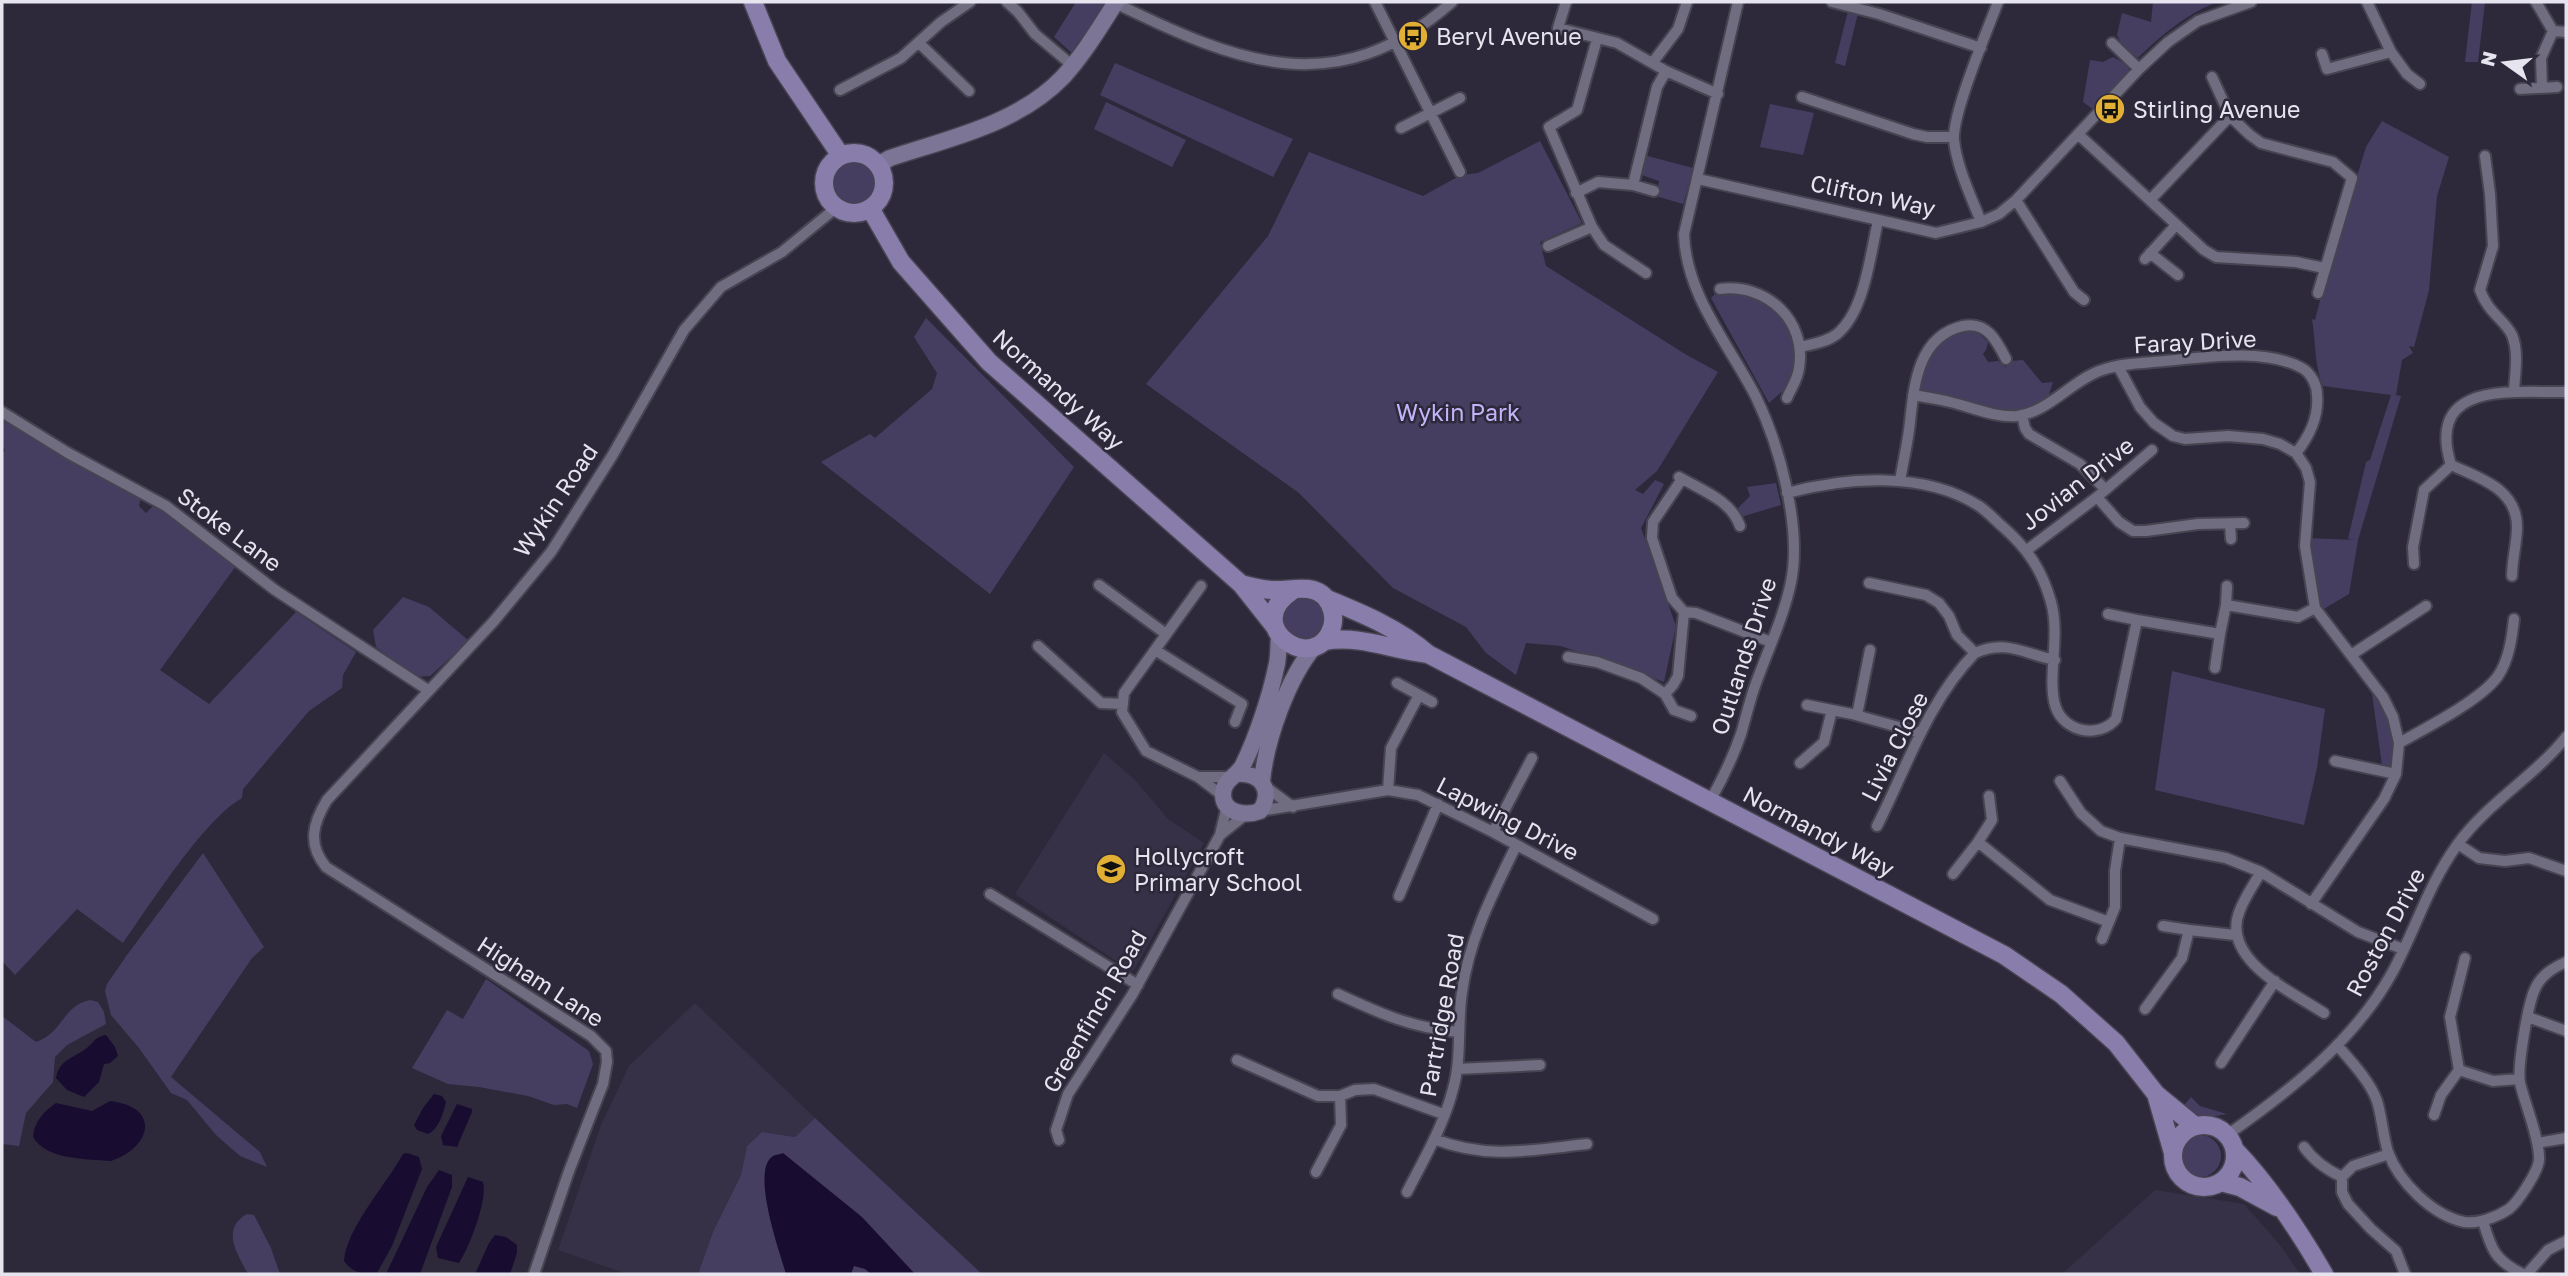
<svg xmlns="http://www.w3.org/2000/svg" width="2568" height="1276" viewBox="0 0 2568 1276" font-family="'Golos Text',sans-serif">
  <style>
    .built { fill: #363147 }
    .green { fill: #463e61 }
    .water { fill: #180c30 }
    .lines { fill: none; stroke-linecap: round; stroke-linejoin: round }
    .street-casing { stroke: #474452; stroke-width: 14 }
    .secondary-casing { stroke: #474452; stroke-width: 19 }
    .primary-casing { stroke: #474452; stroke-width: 21 }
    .street { stroke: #716d80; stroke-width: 10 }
    .secondary { stroke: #7c7596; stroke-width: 16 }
    .primary { stroke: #887dab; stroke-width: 18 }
    .labels { text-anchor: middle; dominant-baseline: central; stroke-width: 5; stroke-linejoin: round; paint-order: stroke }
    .poi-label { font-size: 23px; fill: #e6e4ef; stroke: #2d293a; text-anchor: start }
    .street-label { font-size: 23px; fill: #e6e4ef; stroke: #2d293a }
    .park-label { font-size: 23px; fill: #c3b3f9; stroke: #2d293a }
  </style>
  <rect width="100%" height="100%" fill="#2d293a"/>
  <path class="built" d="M 1104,753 L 1136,781 L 1168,819 L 1204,843 L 1134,970 L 1131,971 L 1015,894 Z
    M 695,1003 L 815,1118 L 795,1137 L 762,1132 L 747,1146 L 741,1175 L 713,1232 L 698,1274 L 627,1274 L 558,1250 L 601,1125 L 629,1066 Z
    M 2155,1190 L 2244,1204 L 2280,1245 L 2300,1274 L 2062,1274 Z"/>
  <path class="green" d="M 1076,2 L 1109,2 L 1073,54 L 1054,37 Z
    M 2153,2 L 2217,2 C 2188,13 2160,36 2138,58 L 2122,45 L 2117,35 L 2122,13 L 2151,22 Z
    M 2472,2 L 2485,2 L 2478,62 L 2465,62 Z
    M 1849,7 L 1859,9 L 1845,66 L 1835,63 Z
    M 2113,57 L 2126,64 L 2132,76 L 2098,113 L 2083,102 L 2090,60 L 2103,62 Z
    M 1115,63 L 1293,139 L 1273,177 L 1100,95 Z
    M 1106,102 L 1186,140 L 1172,167 L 1094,129 Z
    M 1770,104 L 1814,113 L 1803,155 L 1760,147 Z
    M 2382,121 L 2449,157 L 2437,196 L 2429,290 L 2414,347 L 2409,346 L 2413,353 L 2402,360 L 2396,395 L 2401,396 L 2358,540 L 2349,594 L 2317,613 L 2306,538 L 2356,540 L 2348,539 L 2366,462 L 2370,460 L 2391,395 L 2323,386 C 2314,365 2316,342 2312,319 L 2315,320 L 2329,266 L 2366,147 Z
    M 1540,141 L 1582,223 L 1540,242 L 1546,266 L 1685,354 L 1718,372 L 1657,471 L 1635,490 L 1643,494 L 1655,480 L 1664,484 L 1641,528 L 1676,626 L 1664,682 L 1561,646 L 1526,643 L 1516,675 L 1486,653 L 1466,627 L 1393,588 L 1299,493 L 1146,384 L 1268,236 L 1309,152 L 1423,196 L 1461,175 L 1478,173 Z
    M 1640,154 L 1693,168 L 1683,204 L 1656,196 L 1659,181 L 1636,173 Z
    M834 183a21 21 0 1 1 42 0a21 21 0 1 1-42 0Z
    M 1720,289 L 1756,293 L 1793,326 L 1798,377 L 1769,403 L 1711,298 Z
    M 926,318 L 1074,467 L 990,594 L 821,462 L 870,434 L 875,438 L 932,389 L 937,373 L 914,337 Z
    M 1969,325 L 1988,342 L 1986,350 L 1983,354 L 1988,362 L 1998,361 L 2006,367 L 2011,361 L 2023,360 L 2042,383 L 2053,382 L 2046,404 L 2022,415 L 1913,395 L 1926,350 Z
    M 2,420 L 141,496 L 139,506 L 146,513 L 154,505 L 236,566 L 160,670 L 209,704 L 296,612 L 356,652 L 343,675 L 342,688 L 309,711 L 243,789 L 242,798 C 204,819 150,905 123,943 L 77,909 L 15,975 L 2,961 L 2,454 L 5,450 L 2,446 Z
    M 1776,483 L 1781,505 L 1741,517 L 1735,511 L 1750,496 L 1747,487 Z
    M1281 618a22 22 0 1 1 44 0a22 22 0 1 1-44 0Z
    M 403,597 L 429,607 L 469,641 L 430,676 L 415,677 L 376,647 L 373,630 Z
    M 2172,671 L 2325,709 L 2317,768 L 2304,825 L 2155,790 Z
    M 2370,680 C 2393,709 2397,738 2393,774 L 2383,772 Z
    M 203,853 L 264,947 L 252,958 L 171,1077 L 260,1152 L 267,1167 L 240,1156 L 216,1135 L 187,1100 L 171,1093 L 139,1048 L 111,1015 L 105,991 L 107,984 L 127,955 Z
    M 486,979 L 589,1051 L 593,1064 L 577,1108 L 567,1104 L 554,1105 L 528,1096 L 479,1087 L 448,1084 L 412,1068 L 447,1010 L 463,1019 Z
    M 90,1000 L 98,1002 L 104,1012 L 106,1024 L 67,1045 L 55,1057 L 53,1082 L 26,1113 L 19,1146 L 2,1144 L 2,1016 L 36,1042 C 63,1033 62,1006 90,1000 Z
    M 2191,1097 L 2200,1106 L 2227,1114 L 2199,1119 L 2180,1110 Z
    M 815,1118 L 982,1274 L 698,1274 L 713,1232 L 741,1175 L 747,1146 L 762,1132 L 795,1137 Z
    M2179 1156a21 21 0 1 1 42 0a21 21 0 1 1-42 0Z
    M 247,1214 L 254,1215 L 271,1248 L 280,1274 L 248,1274 C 238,1255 220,1229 247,1214 Z"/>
  <path class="water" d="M 106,1035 L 115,1047 L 118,1056 L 110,1063 L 104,1064 L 99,1082 L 84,1097 L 67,1090 L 56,1078 C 59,1059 75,1058 88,1047 C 95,1041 95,1037 106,1035 Z
    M 434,1094 L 442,1096 L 446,1102 C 443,1114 439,1129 428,1134 L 417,1130 L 414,1125 L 423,1108 Z
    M 110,1101 C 162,1107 151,1148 111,1161 C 87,1159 46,1160 33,1137 C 34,1122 44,1111 56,1103 L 92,1111 Z
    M 457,1104 L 472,1109 L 472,1112 L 457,1147 L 443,1145 L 441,1136 Z
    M 407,1153 L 419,1157 L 422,1169 L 392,1246 L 377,1273 C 364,1276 352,1272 344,1261 C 346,1229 387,1183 403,1154 Z
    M 783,1153 L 862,1217 L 915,1274 L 871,1274 L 865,1269 L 854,1266 L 851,1274 L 786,1274 C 780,1253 750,1170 773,1156 C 774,1155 781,1154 783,1153 Z
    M 439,1170 L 452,1175 L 452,1187 L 420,1274 L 386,1274 L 427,1187 Z
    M 468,1177 L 483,1182 C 488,1199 469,1248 459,1263 L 438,1258 L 436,1247 Z
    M 495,1235 L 506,1237 L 517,1245 L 517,1253 L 510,1274 L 475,1274 L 489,1243 Z"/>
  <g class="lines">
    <g class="street-casing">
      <path id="street" d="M 1007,2 L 1018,12 L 1035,34 L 1073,66
        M 1375,2 L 1460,172
        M 1566,2 L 1558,28 L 1617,43 L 1666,71 L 1718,94
        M 1832,2 L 1879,14 L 1981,48
        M 2536,2 L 2553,31 L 2566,32
        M 1115,3 C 1238,63 1336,104 1452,2
        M 1597,39 L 1577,110 L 1549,127 L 1592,227 L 1604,245 L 1646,273
        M 919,43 L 969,91
        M 2112,43 L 2139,69
        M 2391,52 L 2407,74 L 2420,84
        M 2322,54 L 2327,69 L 2391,52 L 2367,2
        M 1653,62 L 1678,29 L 1687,2
        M 2212,77 L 2230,116 L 2250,135 L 2261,143 L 2333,162 L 2352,178 L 2318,293
        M 2542,88 L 2541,58 L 2553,31
        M 2520,89 L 2557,87
        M 840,90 L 901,58 L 941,22 L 970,2
        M 1802,97 L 1913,134 L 1927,137 L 1954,137
        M 1401,128 L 1460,98
        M 2079,135 L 2204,250 L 2216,257 L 2296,262 L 2324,268
        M 2485,156 L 2490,194 L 2493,246 L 2480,290 C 2488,313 2504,319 2512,335 C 2519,352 2515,373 2514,391
        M 1698,179 L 1936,233 L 1981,222 L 1999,214 L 2016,200 L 2139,69 L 2168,42 L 2198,21 L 2251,2
        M 1633,185 L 1657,87 L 1666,71
        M 1576,193 L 1598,182 L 1633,185 L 1654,191
        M 2151,199 L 2230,116
        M 2016,200 L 2074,292 L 2084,300
        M 1981,222 C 1971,196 1957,168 1954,140 C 1952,114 1987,31 1998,2
        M 1548,246 L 1592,227
        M 2150,253 L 2178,275
        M 2145,259 L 2176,225
        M 1720,289 C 1767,283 1807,321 1799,368 C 1798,379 1791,388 1787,398
        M 1801,347 C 1813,344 1827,342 1837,334 C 1865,311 1870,255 1878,221
        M 2118,366 L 2140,407 L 2154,423 L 2173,436 L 2185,439 L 2228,436 L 2263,439 L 2280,444 L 2296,453 L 2306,468 L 2310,482 L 2305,546 L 2315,608 L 2383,697 L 2393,717 L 2399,743 L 2396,774 L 2384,799 L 2311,904
        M 1913,395 C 1925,397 1938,399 1950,402 C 1971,407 1996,418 2017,416 C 2049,412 2072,380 2102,370 C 2122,363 2144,363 2165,361 C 2205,357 2266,348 2302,368 C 2311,373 2317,385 2317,395 C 2319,416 2309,437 2296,453
        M 2,412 L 68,453 L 166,506 L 275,590 L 428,690
        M 2022,415 L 2025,428 L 2029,434 L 2080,464 L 2105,489
        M 2451,465 C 2480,478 2517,489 2517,527 C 2517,543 2512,560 2512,576
        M 1679,477 C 1701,490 1731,500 1740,526
        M 1900,481 C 1903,462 1908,442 1910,422 C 1914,385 1918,336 1963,326 C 1987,321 1997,341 2006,359
        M 1787,493 C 1847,477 1924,471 1979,506 C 1988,512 1995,520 2003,527 C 2028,549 2042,570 2051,602 C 2061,637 2046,680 2056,708 C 2065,732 2099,739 2116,719 L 2137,620 L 2220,634 L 2226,605 L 2298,617 L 2315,608
        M 2097,497 L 2119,522 L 2133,531 L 2146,531 L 2198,524 L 2244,523
        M 2230,524 L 2231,539
        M 2027,550 L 2097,497 L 2152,450
        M 2414,564 L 2413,547 L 2424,490 L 2451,465 C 2425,380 2513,393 2566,392
        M 1869,583 L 1926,595 L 1939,603 L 1949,616 L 1957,635 L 1975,653 C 2007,639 2024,654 2055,660
        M 1099,585 L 1166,634
        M 1201,586 L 1124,693 L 1122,712 L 1146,751 L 1198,777 L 1223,796
        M 2226,605 L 2227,586
        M 1684,612 L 1696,613 L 1771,642
        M 2108,614 L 2137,620
        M 1038,646 L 1101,703 L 1123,704
        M 1155,650 L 1242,704 L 1235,722
        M 2351,655 L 2426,606
        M 1568,657 L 1597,662 L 1641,678 L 1665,694 L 1674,710 L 1691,716
        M 2215,668 L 2220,634
        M 1397,683 L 1432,702
        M 1665,694 L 1673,685 L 1678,676 L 1684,612 L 1672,598 L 1652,538 L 1653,522 L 1682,479
        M 1807,705 L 1852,714 L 1920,733
        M 1857,715 L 1870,650
        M 2399,743 C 2426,728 2481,700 2498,676 C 2509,660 2512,637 2514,619
        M 2335,761 L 2396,774
        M 1800,763 L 1824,742 L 1832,710
        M 1198,777 L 1231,777
        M 2060,781 L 2081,813 L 2101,831 L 2120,838 L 2226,858 L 2261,872 L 2358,932 L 2403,949
        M 1266,787 L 1293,807
        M 1388,790 L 1391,748 L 1419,695
        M 1989,796 L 1992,820 L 1978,842 L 2050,900 L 2109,922
        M 1710,801 C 1722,780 1733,757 1741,734 C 1746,717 1750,699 1756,683 C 1768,650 1784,616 1791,582 C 1802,528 1780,447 1756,397 C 1729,344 1686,296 1684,234 L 1738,2
        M 1260,811 L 1388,790 L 1418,795 L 1493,832 L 1653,919
        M 1877,826 C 1907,767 1928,701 1975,653
        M 1493,832 L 1532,758
        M 1220,835 L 1245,815
        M 2458,844 L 2479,858 L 2505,861 L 2529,858 L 2566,871
        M 2261,872 C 2254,884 2245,897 2240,910 C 2219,959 2292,992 2324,1013
        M 1953,874 L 1978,842
        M 990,894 L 1138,985
        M 1399,896 L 1438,804
        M 2163,926 L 2189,930
        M 2102,939 L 2115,907 L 2115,871 L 2120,838
        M 2465,958 L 2450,1017 L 2459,1070 L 2493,1081 L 2519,1079
        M 1338,994 C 1379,1013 1412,1028 1458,1032
        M 2145,1009 L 2182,958 L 2189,930 L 2235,935
        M 2528,1017 L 2566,1031
        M 2337,1045 C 2350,1060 2370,1081 2377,1101 C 2382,1117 2383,1136 2388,1152 C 2399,1182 2432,1215 2464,1222 C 2478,1224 2497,1217 2509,1209 C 2518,1202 2538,1172 2539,1160 C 2540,1140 2525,1104 2520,1083 C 2517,1068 2528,1003 2535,989 C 2541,975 2553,968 2566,962
        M 1237,1060 L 1318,1096 L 1340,1096 L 1355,1090 L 1374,1089 L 1443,1114
        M 2221,1063 L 2275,981
        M 1457,1069 L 1540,1065
        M 2434,1115 L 2441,1095 L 2459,1070
        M 2227,1135 C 2290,1091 2355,1040 2392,973 C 2416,929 2427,887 2457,845 C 2487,803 2534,777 2566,737
        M 1434,1139 C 1488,1160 1532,1150 1587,1144
        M 1059,1140 L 1056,1130 L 1068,1094 L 1132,995 L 1220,835 L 1227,806
        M 2537,1143 L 2566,1138
        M 2304,1147 C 2314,1161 2327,1170 2342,1177
        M 2389,1154 L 2353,1166 L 2342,1177 L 2342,1192 L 2348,1204 L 2371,1229 L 2396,1251 L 2405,1274
        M 1316,1172 L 1341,1125 L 1340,1096
        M 1407,1192 C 1424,1159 1444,1125 1453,1089 C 1462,1058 1457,1024 1462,992 C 1469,939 1493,893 1516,846
        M 2483,1221 C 2491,1249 2495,1261 2523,1274
        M 534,1274 L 569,1171 L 603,1084 L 607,1062 L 606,1051 L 591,1036 L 326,867 C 307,844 313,823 327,800 L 494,621 L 551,552 L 612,456 L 684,330 L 721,287 L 782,252 L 837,207
        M 2527,1274 L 2548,1250 L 2566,1241"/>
    </g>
    <g class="secondary-casing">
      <path id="secondary" d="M 878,165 L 890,158 C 950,138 1018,124 1063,77 C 1084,54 1100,27 1116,2
        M 1237,774 C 1261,772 1274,791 1260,811 C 1247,816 1223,814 1223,795 C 1223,779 1237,777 1243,765 C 1256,739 1270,697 1276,668 C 1279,658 1278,647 1279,636
        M 1262,781 C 1266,740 1288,677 1315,646"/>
    </g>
    <g class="primary-casing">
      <path id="primary" d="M 753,2 L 777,61 L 841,156
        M824 183a30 30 0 1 1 60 0a30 30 0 1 1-60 0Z
        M 870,208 L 901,262 L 989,362 L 1241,584 L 1275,627
        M 1241,584 C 1252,587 1262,590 1273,590 C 1291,591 1311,583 1325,597 C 1332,605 1335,617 1332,627 C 1316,678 1239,626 1292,591
        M 1327,599 C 1361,613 1400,629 1428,654 L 2004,955 L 2061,994 L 2116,1043 L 2156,1094 L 2195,1126
        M 1324,641 C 1363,635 1390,650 1428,654
        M 2156,1094 L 2173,1153
        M2173 1156a31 31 0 1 1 62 0a31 31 0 1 1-62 0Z
        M 2235,1150 C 2268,1184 2300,1233 2324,1274
        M 2221,1182 L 2240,1187 L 2277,1207"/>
    </g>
    <use href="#street" class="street"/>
    <use href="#secondary" class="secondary"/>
    <use href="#primary" class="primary"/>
  </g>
  <defs>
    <g id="bus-disc" transform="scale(1.575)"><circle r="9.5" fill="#e1af34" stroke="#2d293a"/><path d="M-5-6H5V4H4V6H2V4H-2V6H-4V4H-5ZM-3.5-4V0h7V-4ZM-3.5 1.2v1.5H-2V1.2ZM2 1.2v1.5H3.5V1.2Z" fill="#111"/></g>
    <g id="school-disc" transform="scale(1.575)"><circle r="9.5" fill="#e1af34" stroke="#2d293a"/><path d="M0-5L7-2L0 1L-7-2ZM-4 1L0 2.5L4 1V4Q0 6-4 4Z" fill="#111"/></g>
  </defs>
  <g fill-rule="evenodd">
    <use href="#bus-disc" x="1413" y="36"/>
    <use href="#bus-disc" x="2110" y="109"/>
    <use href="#school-disc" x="1111" y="869"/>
  </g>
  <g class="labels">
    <g class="poi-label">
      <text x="1436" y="36">Beryl Avenue</text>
      <text x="2133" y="109">Stirling Avenue</text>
      <text x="1134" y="856">Hollycroft<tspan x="1134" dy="26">Primary School</tspan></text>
    </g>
    <g class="street-label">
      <text transform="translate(1873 195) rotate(12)">Clifton Way</text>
      <text transform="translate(2195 341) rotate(-3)">Faray Drive</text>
      <text transform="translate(1059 389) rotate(42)">Normandy Way</text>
      <text transform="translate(2077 483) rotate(-38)">Jovian Drive</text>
      <text transform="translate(555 500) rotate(-56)">Wykin Road</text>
      <text transform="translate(230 529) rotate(37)">Stoke Lane</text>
      <text transform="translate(1743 656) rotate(-72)">Outlands Drive</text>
      <text transform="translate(1894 746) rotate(-63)">Livia Close</text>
      <text transform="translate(1508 818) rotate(27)">Lapwing Drive</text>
      <text transform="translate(1819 831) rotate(28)">Normandy Way</text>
      <text transform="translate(2385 932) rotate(-62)">Roston Drive</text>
      <text transform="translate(541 981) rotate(33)">Higham Lane</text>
      <text transform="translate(1094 1011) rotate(-60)">Greenfinch Road</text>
      <text transform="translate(1441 1015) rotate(-80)">Partridge Road</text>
    </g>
    <g class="park-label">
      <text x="1458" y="412">Wykin Park</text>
    </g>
  </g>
  <rect width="2568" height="1276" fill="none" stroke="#e6e4ef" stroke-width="7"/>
  <g transform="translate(2505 63) rotate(284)" stroke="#2d293a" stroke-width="5" paint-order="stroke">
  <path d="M0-5L12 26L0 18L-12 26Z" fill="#e6e4ef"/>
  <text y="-10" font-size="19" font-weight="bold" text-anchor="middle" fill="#e6e4ef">N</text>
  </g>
</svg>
